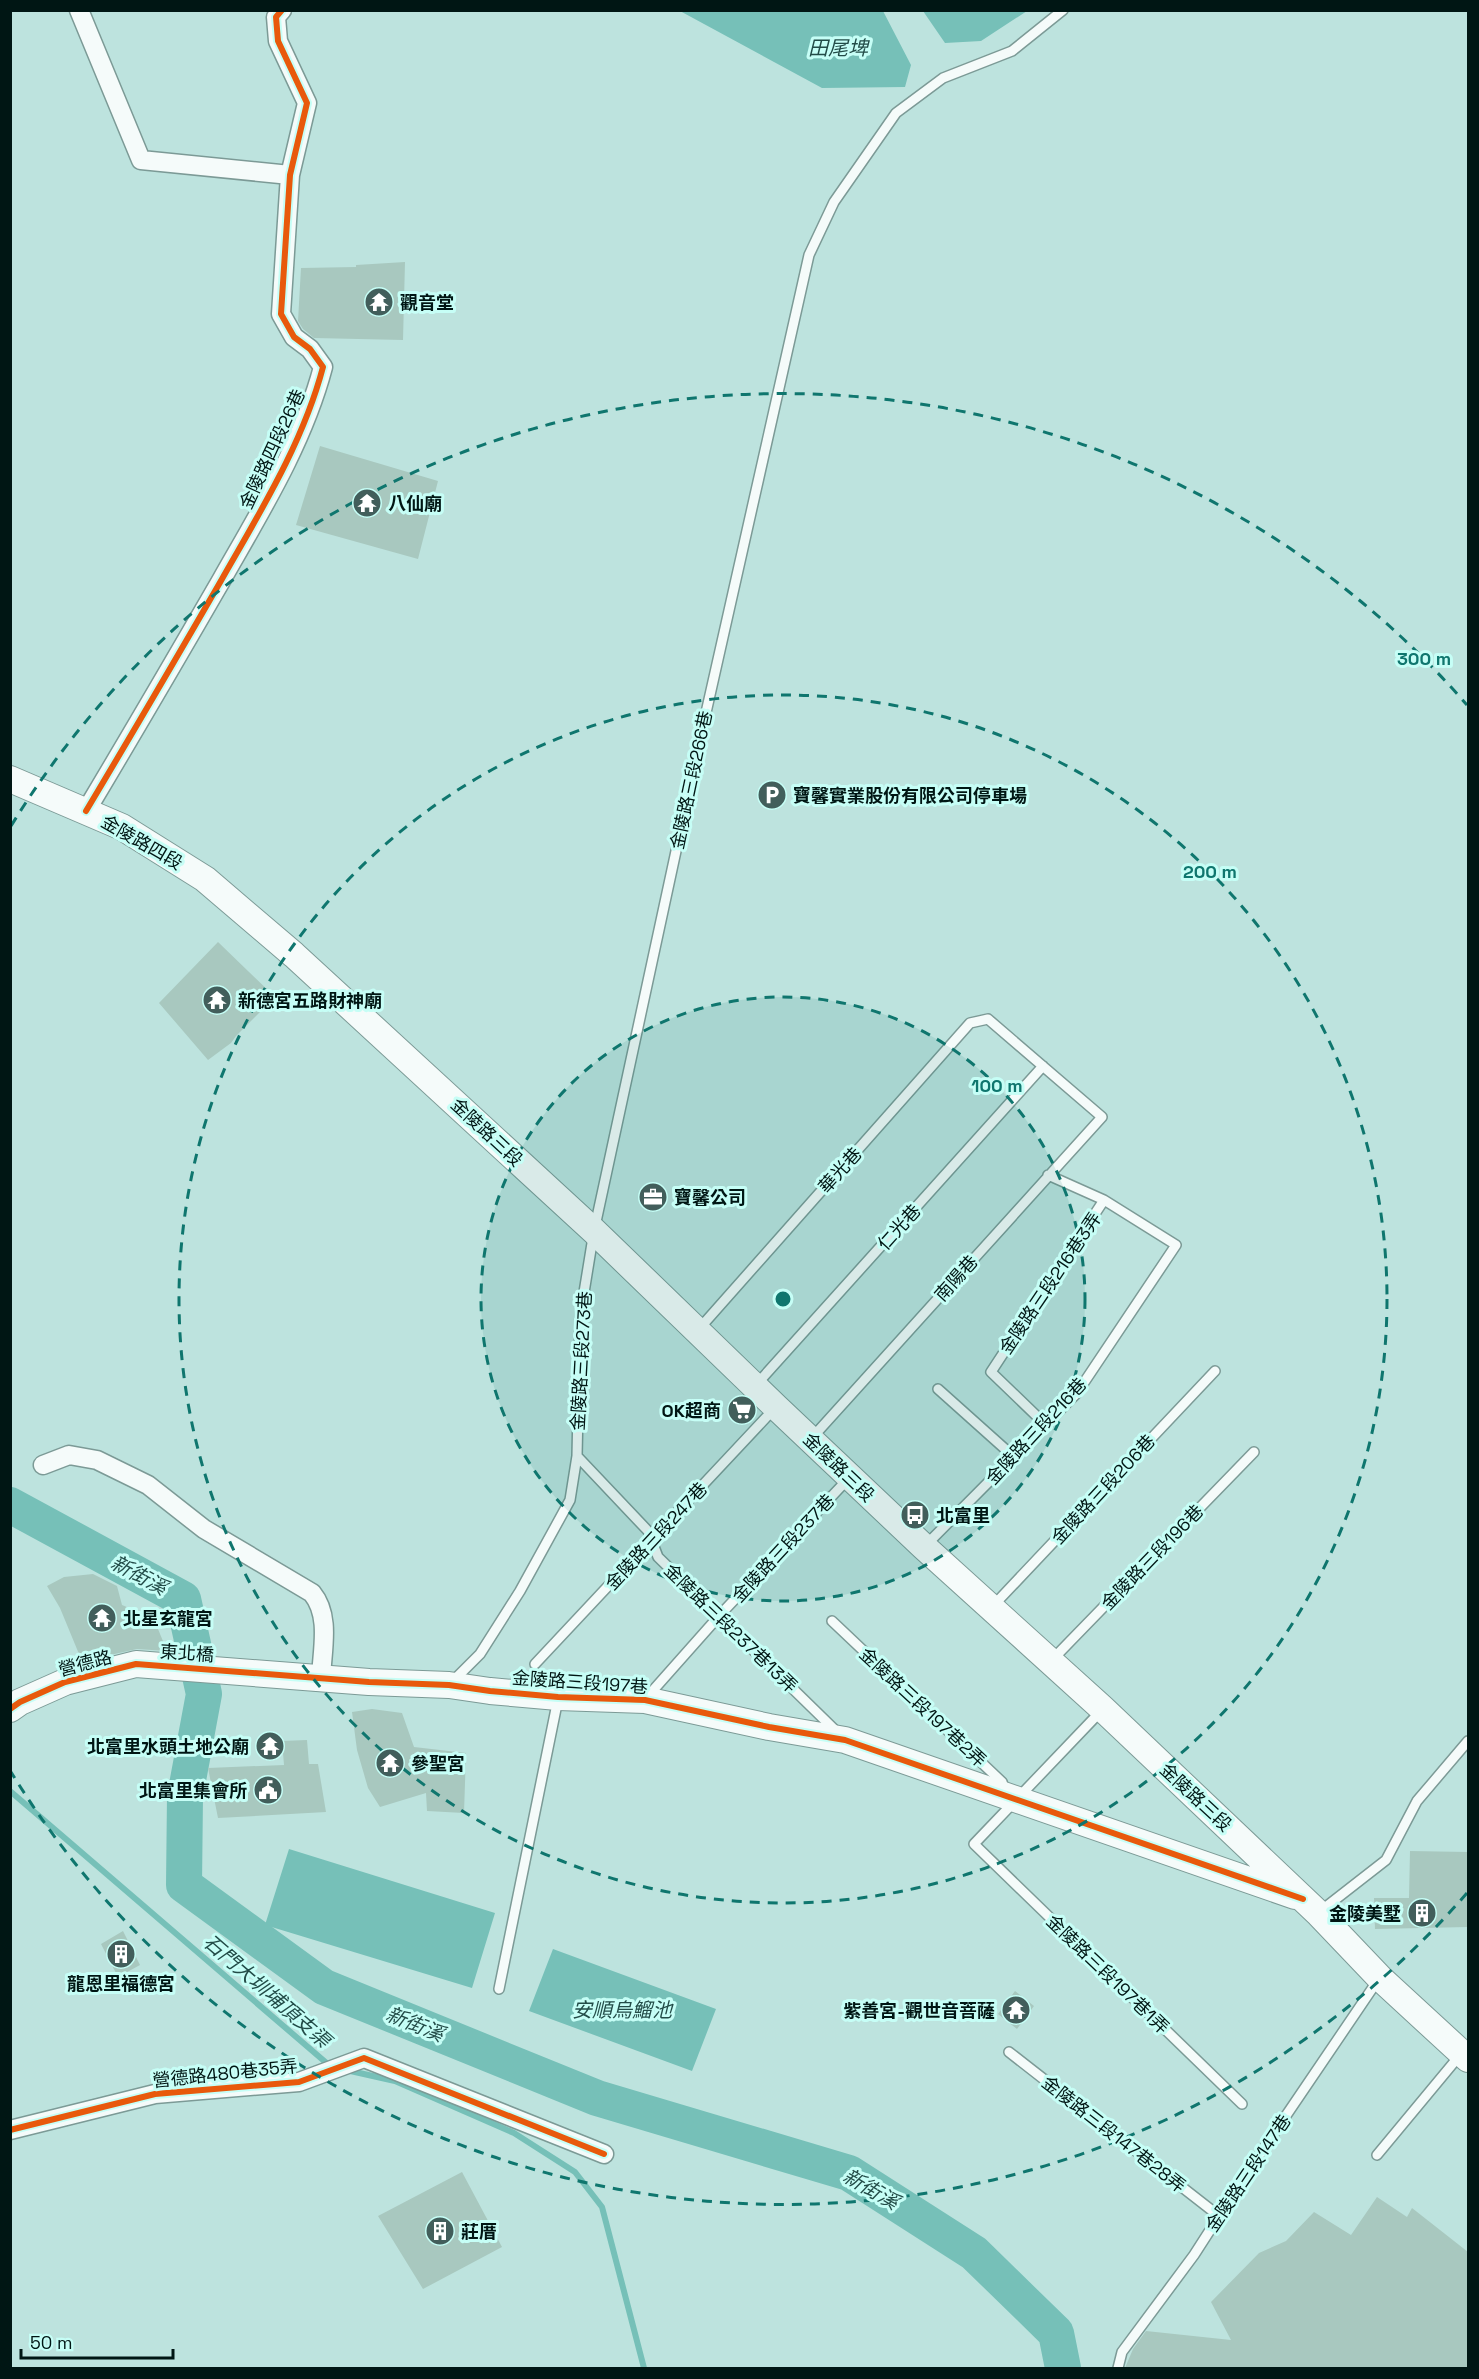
<svg xmlns="http://www.w3.org/2000/svg" width="1479" height="2379" viewBox="0 0 1479 2379" font-family="'Space Grotesk','Noto Sans TC',sans-serif">
  <style>
    .water { fill: #76c0b8 }
    .lines { fill: none; stroke-linecap: round; stroke-linejoin: round }
    .stream { stroke: #76c0b8; stroke-width: 6 }
    .river { stroke: #76c0b8; stroke-width: 36 }
    .building { fill: #a8c8bf }
    .lane-casing { stroke: #7c9a96; stroke-width: 12 }
    .street-casing { stroke: #7c9a96; stroke-width: 21 }
    .secondary-casing { stroke: #7c9a96; stroke-width: 28 }
    .lane { stroke: #f5fbfa; stroke-width: 9 }
    .street { stroke: #f5fbfa; stroke-width: 18 }
    .secondary { stroke: #f5fbfa; stroke-width: 26 }
    .cycleway-casing { stroke: #c6fef6; stroke-width: 10 }
    .cycleway { stroke: #e8590c; stroke-width: 6 }
    .ring { fill: none; stroke: #0f766e; stroke-width: 3; stroke-dasharray: 10 8 }
    .labels { text-anchor: middle; dominant-baseline: central; stroke-width: 6; stroke-linejoin: round; paint-order: stroke }
    .poi-label { font-size: 18px; font-weight: bold; fill: #001614; stroke: #c6fef6; text-anchor: start }
    .street-label { font-size: 18px; fill: #001614; stroke: #c6fef6 }
    .water-label { font-size: 20px; font-style: italic; fill: #234c48; stroke: #c6fef6 }
    .centre { fill: #0f766e; stroke: #c6fef6; stroke-width: 3 }
    .ring-label { font-size: 18px; text-anchor: middle; font-weight: bold; fill: #0f766e; stroke: #c6fef6; stroke-width: 6; stroke-linejoin: round; paint-order: stroke }
  </style>
  <rect width="100%" height="100%" fill="#bde3de"/>
  <path class="water" d="M 680,11 L 883,11 L 911,65 L 905,87 L 822,88 Z
    M 923,11 L 1027,11 L 981,41 L 945,43 Z
    M 289,1849 L 495,1913 L 472,1988 L 265,1925 Z
    M 553,1949 L 716,2009 L 692,2071 L 529,2011 Z"/>
  <g class="lines">
    <path class="stream" d="M 10,1791 L 330,2066
      M 346,2070 L 395,2081 L 514,2133 L 575,2172 L 602,2207 L 644,2368"/>
    <path class="river" d="M 10,1505 L 183,1599 L 204,1694 L 185,1796 L 184,1885 L 324,1987 L 597,2098 L 849,2173 L 974,2253 L 1056,2333 L 1063,2368"/>
  </g>
  <path class="building" d="M 405,262 L 403,340 L 314,338 L 303,329 L 298,321 L 301,268 L 356,267 L 356,265 Z
    M 320,446 L 438,481 L 418,559 L 296,525 Z
    M 218,942 L 275,997 L 236,1036 L 231,1043 L 208,1060 L 159,1003 Z
    M 93,1574 L 117,1586 L 122,1605 L 134,1610 L 146,1626 L 158,1629 L 167,1651 L 137,1649 L 110,1655 L 79,1654 L 60,1608 L 47,1586 L 64,1577 Z
    M 372,1709 L 402,1713 L 414,1747 L 466,1753 L 464,1813 L 427,1811 L 426,1793 L 380,1807 L 368,1788 L 357,1750 L 352,1712 Z
    M 307,1740 L 309,1764 L 318,1764 L 326,1812 L 218,1818 L 208,1768 L 284,1765 L 282,1741 Z
    M 1410,1851 L 1468,1852 L 1468,1927 L 1375,1929 L 1374,1898 L 1409,1898 Z
    M 123,1931 L 140,1965 L 118,1977 L 101,1944 Z
    M 1015,1991 L 1034,2006 L 1017,2029 L 998,2014 Z
    M 462,2172 L 502,2247 L 423,2289 L 378,2216 Z
    M 1377,2197 L 1407,2217 L 1412,2208 L 1468,2252 L 1468,2368 L 1125,2368 L 1133,2349 L 1146,2331 L 1231,2340 L 1211,2302 L 1259,2253 L 1286,2241 L 1314,2212 L 1351,2235 Z"/>
  <g class="lines">
    <g class="lane-casing">
      <path id="lane" d="M 1048,1175 L 1104,1200
        M 699,1329 L 970,1023 L 988,1019 L 1102,1117 L 811,1439
        M 756,1385 L 1043,1066
        M 938,1389 L 1014,1457
        M 577,1456 L 648,1531 L 658,1557 L 837,1732
        M 925,1546 L 1077,1393 L 1176,1245 L 1104,1200 L 991,1372 L 1046,1425
        M 993,1606 L 1215,1371
        M 832,1621 L 1002,1782 L 1005,1791
        M 1051,1661 L 1254,1452
        M 535,1664 L 774,1409
        M 453,1681 L 480,1654 L 520,1591 L 570,1500 L 577,1456 L 580,1317 L 594,1231 L 703,726 L 809,255 L 834,202 L 896,113 L 943,78 L 1012,51 L 1063,10
        M 648,1696 L 719,1616 L 848,1479
        M 1102,1710 L 974,1844 L 1242,2104
        M 1318,1913 L 1386,1860 L 1417,1801 L 1468,1741
        M 499,1989 L 558,1699
        M 1009,2052 L 1219,2216
        M 1377,2155 L 1460,2055
        M 1118,2368 L 1122,2352 L 1194,2255 L 1241,2182 L 1378,1980"/>
    </g>
    <g class="street-casing">
      <path id="street" d="M 79,10 L 141,160 L 290,175
        M 86,811 C 132,734 177,657 222,579 C 260,512 303,443 323,367 L 310,349 L 294,337 L 281,314 L 290,175 L 307,103 L 278,41 L 276,17 L 282,10
        M 43,1465 L 69,1455 L 97,1460 L 148,1485 L 204,1529 L 312,1593 C 331,1616 322,1650 321,1678
        M 10,2130 L 155,2094 L 299,2082 L 364,2058 L 604,2154"/>
    </g>
    <g class="secondary-casing">
      <path id="secondary" d="M 10,779 L 122,827 L 205,879 L 294,955 L 594,1231 L 776,1407 L 924,1547 L 1103,1709 L 1318,1913 L 1380,1978 L 1468,2059
        M 10,1709 L 20,1702 L 65,1682 L 136,1664 L 369,1682 L 449,1685 L 490,1691 L 558,1697 L 645,1700 L 769,1727 L 845,1740 L 1295,1896"/>
    </g>
    <use href="#lane" class="lane"/>
    <use href="#street" class="street"/>
    <use href="#secondary" class="secondary"/>
    <g class="cycleway-casing">
      <path id="cycleway" d="M 86,811 C 132,734 177,657 222,579 C 260,512 303,443 323,367 L 310,349 L 294,337 L 281,314 L 290,175 L 307,103 L 278,41 L 276,17 L 282,10
        M 10,1709 L 20,1702 L 65,1682 L 136,1664 L 369,1682 L 449,1685 L 490,1691 L 558,1697 L 645,1700 L 769,1727 L 845,1740 L 1303,1899
        M 10,2130 L 155,2094 L 299,2082 L 364,2058 L 604,2154"/>
    </g>
    <use href="#cycleway" class="cycleway"/>
  </g>
  <circle cx="783" cy="1299" r="302" fill="#0f766e" fill-opacity=".12"/>
  <g class="ring">
    <circle cx="783" cy="1299" r="302"/>
    <circle cx="783" cy="1299" r="604"/>
    <path d="M1467 1893A906 906 0 0 1 11 1772M11 826A906 906 0 0 1 1467 705"/>
  </g>
  <defs>
    <g id="temple-disc" transform="scale(1.5)"><circle r="9.5" fill="#425e5b" stroke="#c6fef6"/><path d="M0-6L5-2H3V0L6.5 2.5H4V6H1.5V3h-3V6H-4V2.5H-6.5L-3 0V-2H-5Z" fill="#fff"/></g>
    <g id="parking-disc" transform="scale(1.5)"><circle r="9.5" fill="#425e5b" stroke="#c6fef6"/><path d="M-3.5-5.5H1a3.5 3.5 0 0 1 0 7H-1V5.5H-3.5ZM-1-3.4V-.6H.8a1.4 1.4 0 0 0 0-2.8Z" fill="#fff"/></g>
    <g id="office-disc" transform="scale(1.5)"><circle r="9.5" fill="#425e5b" stroke="#c6fef6"/><path d="M-6-3h4V-5.5h4V-3h4V5H-6ZM-1-4.5V-3h2v-1.5ZM-6 0V1H6V0Z" fill="#fff"/></g>
    <g id="supermarket-disc" transform="scale(1.5)"><circle r="9.5" fill="#425e5b" stroke="#c6fef6"/><path d="M-6-5.5h2.5l.6 2H6L4.5 2H-2.5L-4.4-4H-6ZM-1.5 3.2a1.3 1.3 0 1 0 .1 0ZM3 3.2a1.3 1.3 0 1 0 .1 0Z" fill="#fff"/></g>
    <g id="bus-disc" transform="scale(1.5)"><circle r="9.5" fill="#425e5b" stroke="#c6fef6"/><path d="M-5-6H5V4H4V6H2V4H-2V6H-4V4H-5ZM-3.5-4V0h7V-4ZM-3.5 1.2v1.5H-2V1.2ZM2 1.2v1.5H3.5V1.2Z" fill="#fff"/></g>
    <g id="civic-disc" transform="scale(1.5)"><circle r="9.5" fill="#425e5b" stroke="#c6fef6"/><path d="M-.6-6.5H3V-4.5H.6V-3L4-1V1h2V6H-6V1h2V-1L-.6-3ZM-1.2 2.5V6h2.4V2.5Z" fill="#fff"/></g>
    <g id="building-disc" transform="scale(1.5)"><circle r="9.5" fill="#425e5b" stroke="#c6fef6"/><path d="M-4-6H4V6H1V3H-1V6H-4ZM-2.5-4.3h1.7v1.8h-1.7ZM.8-4.3h1.7v1.8H.8ZM-2.5-1h1.7V.8h-1.7ZM.8-1h1.7V.8H.8Z" fill="#fff"/></g>
  </defs>
  <g fill-rule="evenodd">
    <use href="#temple-disc" x="379" y="302"/>
    <use href="#temple-disc" x="367" y="503"/>
    <use href="#parking-disc" x="772" y="795"/>
    <use href="#temple-disc" x="217" y="1000"/>
    <use href="#office-disc" x="653" y="1197"/>
    <use href="#supermarket-disc" x="742" y="1410"/>
    <use href="#bus-disc" x="915" y="1515"/>
    <use href="#temple-disc" x="102" y="1618"/>
    <use href="#temple-disc" x="270" y="1746"/>
    <use href="#temple-disc" x="390" y="1763"/>
    <use href="#civic-disc" x="268" y="1790"/>
    <use href="#building-disc" x="1422" y="1913"/>
    <use href="#building-disc" x="121" y="1954"/>
    <use href="#temple-disc" x="1016" y="2010"/>
    <use href="#building-disc" x="440" y="2231"/>
  </g>
  <g class="labels">
    <g class="poi-label">
      <text x="400" y="302">觀音堂</text>
      <text x="388" y="503">八仙廟</text>
      <text x="793" y="795">寶馨實業股份有限公司停車場</text>
      <text x="238" y="1000">新德宮五路財神廟</text>
      <text x="674" y="1197">寶馨公司</text>
      <text x="721" y="1410" text-anchor="end">OK超商</text>
      <text x="936" y="1515">北富里</text>
      <text x="123" y="1618">北星玄龍宮</text>
      <text x="249" y="1746" text-anchor="end">北富里水頭土地公廟</text>
      <text x="411" y="1763">參聖宮</text>
      <text x="247" y="1790" text-anchor="end">北富里集會所</text>
      <text x="1401" y="1913" text-anchor="end">金陵美墅</text>
      <text x="121" y="1983" text-anchor="middle">龍恩里福德宮</text>
      <text x="995" y="2010" text-anchor="end">紫善宮-觀世音菩薩</text>
      <text x="461" y="2231">莊厝</text>
    </g>
    <g class="street-label">
      <text transform="translate(272 449) rotate(-65)">金陵路四段26巷</text>
      <text transform="translate(691 780) rotate(-78)">金陵路三段266巷</text>
      <text transform="translate(142 842) rotate(30)">金陵路四段</text>
      <text transform="translate(487 1132) rotate(43)">金陵路三段</text>
      <text transform="translate(840 1170) rotate(-48)">華光巷</text>
      <text transform="translate(899 1227) rotate(-48)">仁光巷</text>
      <text transform="translate(956 1278) rotate(-48)">南陽巷</text>
      <text transform="translate(1050 1283) rotate(-56)">金陵路三段216巷3弄</text>
      <text transform="translate(581 1361) rotate(-87)">金陵路三段273巷</text>
      <text transform="translate(1036 1431) rotate(-47)">金陵路三段216巷</text>
      <text transform="translate(839 1467) rotate(44)">金陵路三段</text>
      <text transform="translate(1103 1489) rotate(-47)">金陵路三段206巷</text>
      <text transform="translate(656 1536) rotate(-47)">金陵路三段247巷</text>
      <text transform="translate(783 1548) rotate(-47)">金陵路三段237巷</text>
      <text transform="translate(1152 1557) rotate(-46)">金陵路三段196巷</text>
      <text transform="translate(731 1628) rotate(44)">金陵路三段237巷13弄</text>
      <text transform="translate(187 1653) rotate(4)">東北橋</text>
      <text transform="translate(85 1663) rotate(-15)">營德路</text>
      <text transform="translate(580 1682) rotate(4)">金陵路三段197巷</text>
      <text transform="translate(923 1707) rotate(43)">金陵路三段197巷2弄</text>
      <text transform="translate(1196 1797) rotate(43)">金陵路三段</text>
      <text transform="translate(1108 1974) rotate(44)">金陵路三段197巷1弄</text>
      <text transform="translate(225 2073) rotate(-6)">營德路480巷35弄</text>
      <text transform="translate(1114 2134) rotate(38)">金陵路三段147巷28弄</text>
      <text transform="translate(1248 2173) rotate(-56)">金陵路三段147巷</text>
    </g>
    <g class="water-label">
      <text x="838" y="48">田尾埤</text>
      <text transform="translate(139 1575) rotate(28)">新街溪</text>
      <text transform="translate(267 1991) rotate(41)">石門大圳埔頂支渠</text>
      <text x="622" y="2010">安順烏鰡池</text>
      <text transform="translate(415 2024) rotate(22)">新街溪</text>
      <text transform="translate(871 2189) rotate(30)">新街溪</text>
    </g>
  </g>
  <circle cx="783" cy="1299" r="9" class="centre"/>
  <g class="ring-label">
    <text x="1424" y="665">300 m</text>
    <text x="1210" y="878">200 m</text>
    <text x="997" y="1092">100 m</text>
  </g>
  <rect width="1479" height="2379" fill="none" stroke="#001614" stroke-width="24"/>
  <path d="M21 2349v9h152v-9" fill="none" stroke="#001614" stroke-width="3"/>
  <text x="30" y="2349" font-size="18" fill="#001614" stroke="#c6fef6" stroke-width="4.5" paint-order="stroke">50 m</text>
</svg>
